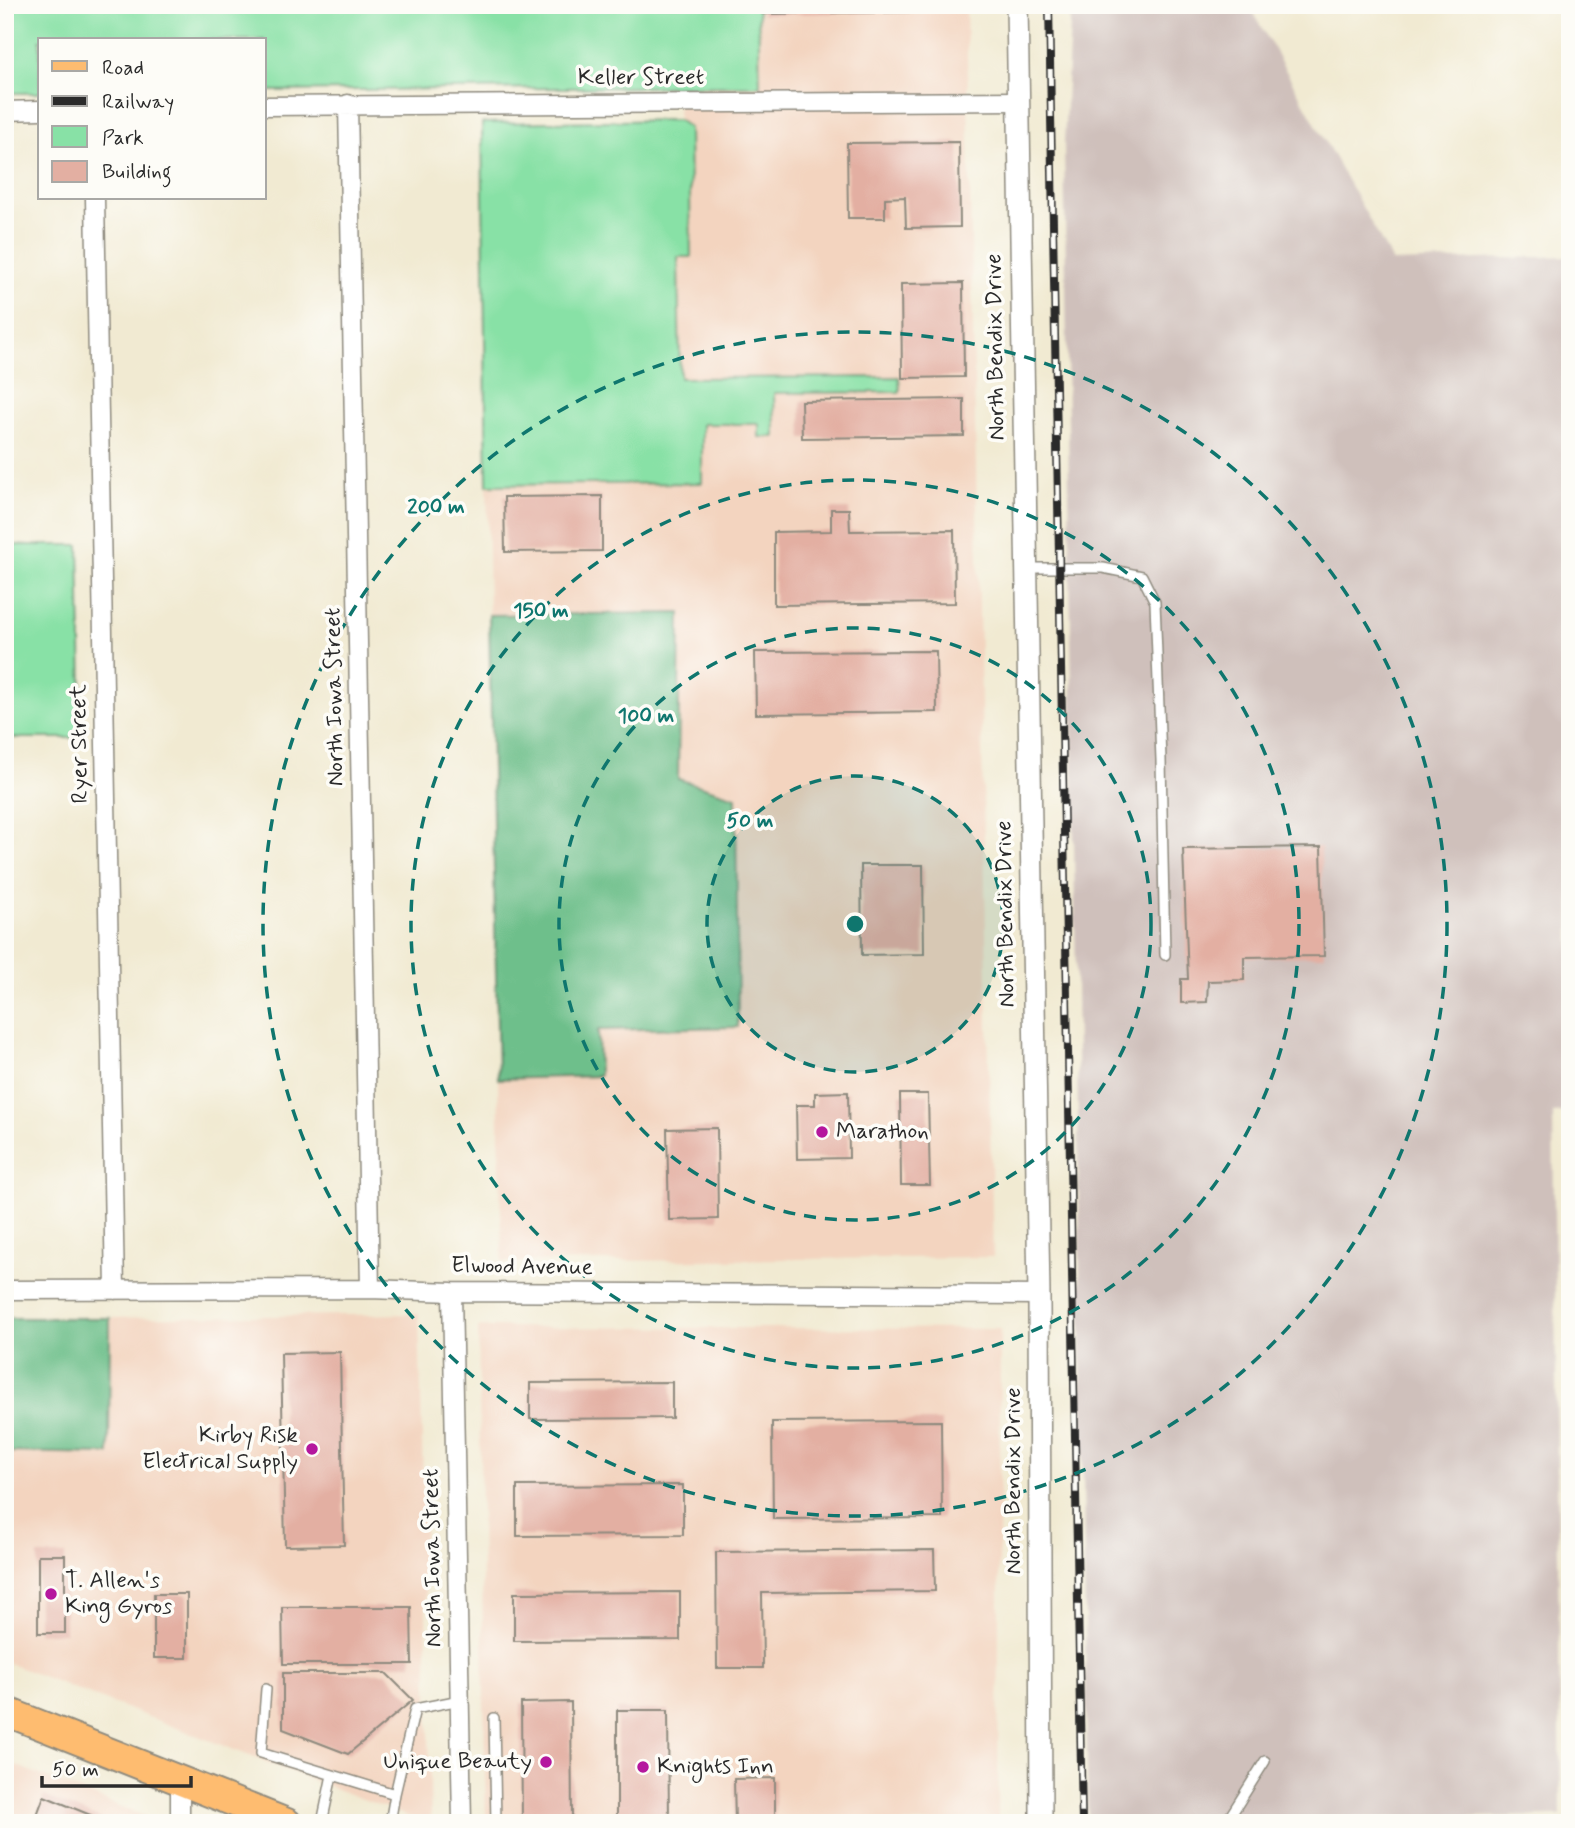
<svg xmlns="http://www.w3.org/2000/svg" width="1575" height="1828" viewBox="0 0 1575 1828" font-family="Mynerve,sans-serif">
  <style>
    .built { fill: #f3d4bf }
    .industrial { fill: #cfc0bb }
    .green { fill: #88e1a6; stroke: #5a8668; stroke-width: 2 }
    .forest { fill: #6ebf8b; stroke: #4c755b; stroke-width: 2 }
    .building { fill: #e3afa2 }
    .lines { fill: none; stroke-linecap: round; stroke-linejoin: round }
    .service-casing { stroke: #8e8a7e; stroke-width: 12 }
    .minor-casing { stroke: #8e8a7e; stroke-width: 21 }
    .tertiary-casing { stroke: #8e8a7e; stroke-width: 24 }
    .primary-casing { stroke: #8e8a7e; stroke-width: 32 }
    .service { stroke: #fff; stroke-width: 9 }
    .minor { stroke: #fff; stroke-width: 18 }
    .tertiary { stroke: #fff; stroke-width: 21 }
    .primary { stroke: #febc70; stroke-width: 28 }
    .rail-casing { stroke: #2b2b2b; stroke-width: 8 }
    .rail { stroke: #fdfcf7; stroke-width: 5; stroke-dasharray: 16; stroke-linecap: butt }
    .ring { fill: none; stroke: #0f766e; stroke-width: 3.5; stroke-dasharray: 12 9 }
    .poi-dot { fill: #b5179e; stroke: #fdfcf7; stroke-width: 2.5 }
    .labels { text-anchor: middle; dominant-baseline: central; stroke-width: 7; stroke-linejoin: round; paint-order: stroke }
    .street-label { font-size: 23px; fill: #2b2b2b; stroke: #fdfcf7 }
    .poi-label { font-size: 23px; fill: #2b2b2b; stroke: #fdfcf7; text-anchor: start }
    .centre { fill: #0f766e; stroke: #fdfcf7; stroke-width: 3.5 }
    .ring-label { font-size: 21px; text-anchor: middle; font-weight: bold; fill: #0f766e; stroke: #fdfcf7; stroke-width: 7; stroke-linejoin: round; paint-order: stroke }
  </style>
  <rect width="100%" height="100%" fill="#fdfcf7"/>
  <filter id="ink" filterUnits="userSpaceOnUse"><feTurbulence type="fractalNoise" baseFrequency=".0143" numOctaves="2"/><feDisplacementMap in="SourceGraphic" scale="14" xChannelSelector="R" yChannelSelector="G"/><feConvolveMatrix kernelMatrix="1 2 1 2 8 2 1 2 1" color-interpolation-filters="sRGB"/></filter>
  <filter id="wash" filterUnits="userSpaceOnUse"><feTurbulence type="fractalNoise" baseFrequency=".00686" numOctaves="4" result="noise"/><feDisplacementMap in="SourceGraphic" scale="28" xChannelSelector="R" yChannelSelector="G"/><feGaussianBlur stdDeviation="1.57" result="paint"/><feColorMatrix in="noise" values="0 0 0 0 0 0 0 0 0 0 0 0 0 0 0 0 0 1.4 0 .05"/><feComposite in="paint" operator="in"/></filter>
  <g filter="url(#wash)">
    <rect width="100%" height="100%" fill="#f1ead2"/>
    <path class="built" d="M 677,5 L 966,5 L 993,1257 L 502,1262 L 498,1079 L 598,1075 L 598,1030 L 735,797 L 678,780 L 680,613 L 489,615 L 482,123 L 678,120 Z
      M 419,1314 L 431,1823 L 424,1823 L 407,1816 L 5,1662 L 5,1452 L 109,1454 L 110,1318 Z
      M 478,1327 L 1000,1329 L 998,1823 L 486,1823 Z
      M 5,1761 L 159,1822 L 159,1823 L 5,1823 Z"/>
    <path class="industrial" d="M 1071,5 L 1249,5 L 1393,262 L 1570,256 L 1570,1112 L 1553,1113 L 1561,1816 L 1300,1819 L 1300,1823 L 1088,1823 L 1064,143 Z"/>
    <path class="green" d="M 5,5 L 758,5 L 760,86 L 264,91 L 264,40 L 40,40 L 40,93 L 5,93 Z
      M 678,120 L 689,128 L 691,257 L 678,257 L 680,378 L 899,377 L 900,392 L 774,393 L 775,437 L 759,437 L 759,424 L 702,424 L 702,483 L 487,485 L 482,123 Z
      M 5,545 L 79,545 L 83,738 L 5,738 Z"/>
    <path class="forest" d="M 680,613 L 678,779 L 736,797 L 738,1027 L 598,1030 L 599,1076 L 498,1079 L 489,615 Z
      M 5,1318 L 110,1318 L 109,1454 L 5,1452 Z"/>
    <g id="blocks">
      <path class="building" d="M 762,5 L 923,5 L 923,12 L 762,14 Z
        M 959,142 L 960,227 L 906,228 L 905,197 L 885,198 L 885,218 L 848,218 L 847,143 Z
        M 963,283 L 964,377 L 902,378 L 901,284 Z
        M 964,399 L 964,436 L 802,438 L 801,401 Z
        M 602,496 L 602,551 L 505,552 L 504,497 Z
        M 831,509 L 849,509 L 850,531 L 954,530 L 955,603 L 774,605 L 774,532 L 831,531 Z
        M 936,651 L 937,712 L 756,714 L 755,652 Z
        M 1321,847 L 1324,956 L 1244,957 L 1244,980 L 1208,981 L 1207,1002 L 1181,1003 L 1181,979 L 1188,979 L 1183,849 Z
        M 861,865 L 923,865 L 924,954 L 862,955 Z
        M 848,1092 L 849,1158 L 797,1159 L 796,1105 L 815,1105 L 815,1093 Z
        M 900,1094 L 928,1094 L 930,1185 L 901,1185 Z
        M 717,1128 L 718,1219 L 669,1220 L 667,1129 Z
        M 340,1352 L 344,1545 L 285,1546 L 281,1353 Z
        M 672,1382 L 672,1418 L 530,1419 L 530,1383 Z
        M 941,1421 L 942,1518 L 773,1519 L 772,1422 Z
        M 683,1485 L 683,1535 L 517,1536 L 517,1486 Z
        M 934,1550 L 935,1591 L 762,1593 L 763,1668 L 717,1668 L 716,1552 Z
        M 38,1555 L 65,1555 L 65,1633 L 38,1633 Z
        M 680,1592 L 680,1640 L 514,1641 L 514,1593 Z
        M 154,1594 L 187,1594 L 187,1658 L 154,1658 Z
        M 282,1607 L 411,1607 L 412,1664 L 283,1664 Z
        M 283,1673 L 386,1673 L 413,1700 L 348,1754 L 283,1729 Z
        M 571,1702 L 572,1821 L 522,1821 L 521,1703 Z
        M 617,1710 L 668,1710 L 669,1823 L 617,1823 Z
        M 775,1778 L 775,1823 L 735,1823 L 734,1779 Z
        M 44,1796 L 110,1823 L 34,1823 Z"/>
    </g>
  </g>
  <g filter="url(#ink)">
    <use href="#blocks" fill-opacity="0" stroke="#8e8a7e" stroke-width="2"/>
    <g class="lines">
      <g class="service-casing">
        <path id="service" d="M 1028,568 L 1103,568 L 1142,576 L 1155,602 L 1161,760 L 1165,955
          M 266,1689 L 261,1753 L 395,1794 L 415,1709 L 460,1700
          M 494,1718 L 496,1823
          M 322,1823 L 332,1775
          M 390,1823 L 395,1794
          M 1226,1823 L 1265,1761"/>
      </g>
      <g class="minor-casing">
        <path id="minor" d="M 348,104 L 370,1289
          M 264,106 L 1019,101
          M 5,111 L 40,110
          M 95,198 L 115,1290
          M 5,1290 L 370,1289 L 452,1292 L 1039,1295
          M 452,1292 L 462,1823
          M 180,1781 L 180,1823"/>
      </g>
      <g class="tertiary-casing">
        <path id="tertiary" d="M 1017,5 L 1039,1295 L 1041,1823"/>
      </g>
      <g class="primary-casing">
        <path id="primary" d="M 5,1711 L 287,1823"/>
      </g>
      <use href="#service" class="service"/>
      <use href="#minor" class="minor"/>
      <use href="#tertiary" class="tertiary"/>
      <use href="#primary" class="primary"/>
      <g class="rail-casing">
        <path id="rail" d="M 1049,5 L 1082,1823"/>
      </g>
      <use href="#rail" class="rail"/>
    </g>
  </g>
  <circle cx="855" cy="924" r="148" fill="#0f766e" fill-opacity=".12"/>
  <g class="ring">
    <circle cx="855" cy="924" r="148"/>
    <circle cx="855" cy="924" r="296"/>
    <circle cx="855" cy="924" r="444"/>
    <circle cx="855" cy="924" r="592"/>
  </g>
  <g class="poi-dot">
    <circle cx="822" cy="1132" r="7"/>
    <circle cx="312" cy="1449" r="7"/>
    <circle cx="51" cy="1594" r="7"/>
    <circle cx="546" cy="1762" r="7"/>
    <circle cx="643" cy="1767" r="7"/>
  </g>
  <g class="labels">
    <g class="street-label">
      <text x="641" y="78">Keller Street</text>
      <text transform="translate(996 347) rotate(-91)">North Bendix Drive</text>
      <text transform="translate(335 697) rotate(-91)">North Iowa Street</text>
      <text transform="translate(80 744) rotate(-91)">Ryer Street</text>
      <text transform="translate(1006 914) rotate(-91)">North Bendix Drive</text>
      <text transform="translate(522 1267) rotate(1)">Elwood Avenue</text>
      <text transform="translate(1014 1481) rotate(-90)">North Bendix Drive</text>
      <text transform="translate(433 1558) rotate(-91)">North Iowa Street</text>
    </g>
    <g class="poi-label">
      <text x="836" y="1132">Marathon</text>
      <text x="298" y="1436" text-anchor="end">Kirby Risk<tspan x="298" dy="26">Electrical Supply</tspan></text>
      <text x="65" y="1581">T. Allen's<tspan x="65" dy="26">King Gyros</tspan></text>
      <text x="532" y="1762" text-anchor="end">Unique Beauty</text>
      <text x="657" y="1767">Knights Inn</text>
    </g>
  </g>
  <circle cx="855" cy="924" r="10" class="centre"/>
  <g class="ring-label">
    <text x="436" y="513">200 m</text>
    <text x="541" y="617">150 m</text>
    <text x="646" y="722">100 m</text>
    <text x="750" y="827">50 m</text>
  </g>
  <rect width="1575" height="1828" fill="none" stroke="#fdfcf7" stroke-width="28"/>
  <rect x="38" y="38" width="228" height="161" fill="#fdfcf7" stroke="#a9a8a5" stroke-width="2"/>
  <rect x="52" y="61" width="35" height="10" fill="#febc70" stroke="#a9a8a5" stroke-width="2"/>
  <text x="102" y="74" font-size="21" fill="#2b2b2b">Road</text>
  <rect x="52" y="96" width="35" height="10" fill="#2b2b2b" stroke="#a9a8a5" stroke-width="2"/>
  <text x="102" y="108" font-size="21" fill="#2b2b2b">Railway</text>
  <rect x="52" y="126" width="35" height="21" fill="#88e1a6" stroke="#a9a8a5" stroke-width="2"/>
  <text x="102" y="144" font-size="21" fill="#2b2b2b">Park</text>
  <rect x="52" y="161" width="35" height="21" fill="#e3afa2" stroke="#a9a8a5" stroke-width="2"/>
  <text x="102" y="178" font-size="21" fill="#2b2b2b">Building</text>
  <path d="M42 1776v10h149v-10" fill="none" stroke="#2b2b2b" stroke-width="3.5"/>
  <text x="52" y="1776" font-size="21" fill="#2b2b2b" stroke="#fdfcf7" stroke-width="5" paint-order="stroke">50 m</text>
</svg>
